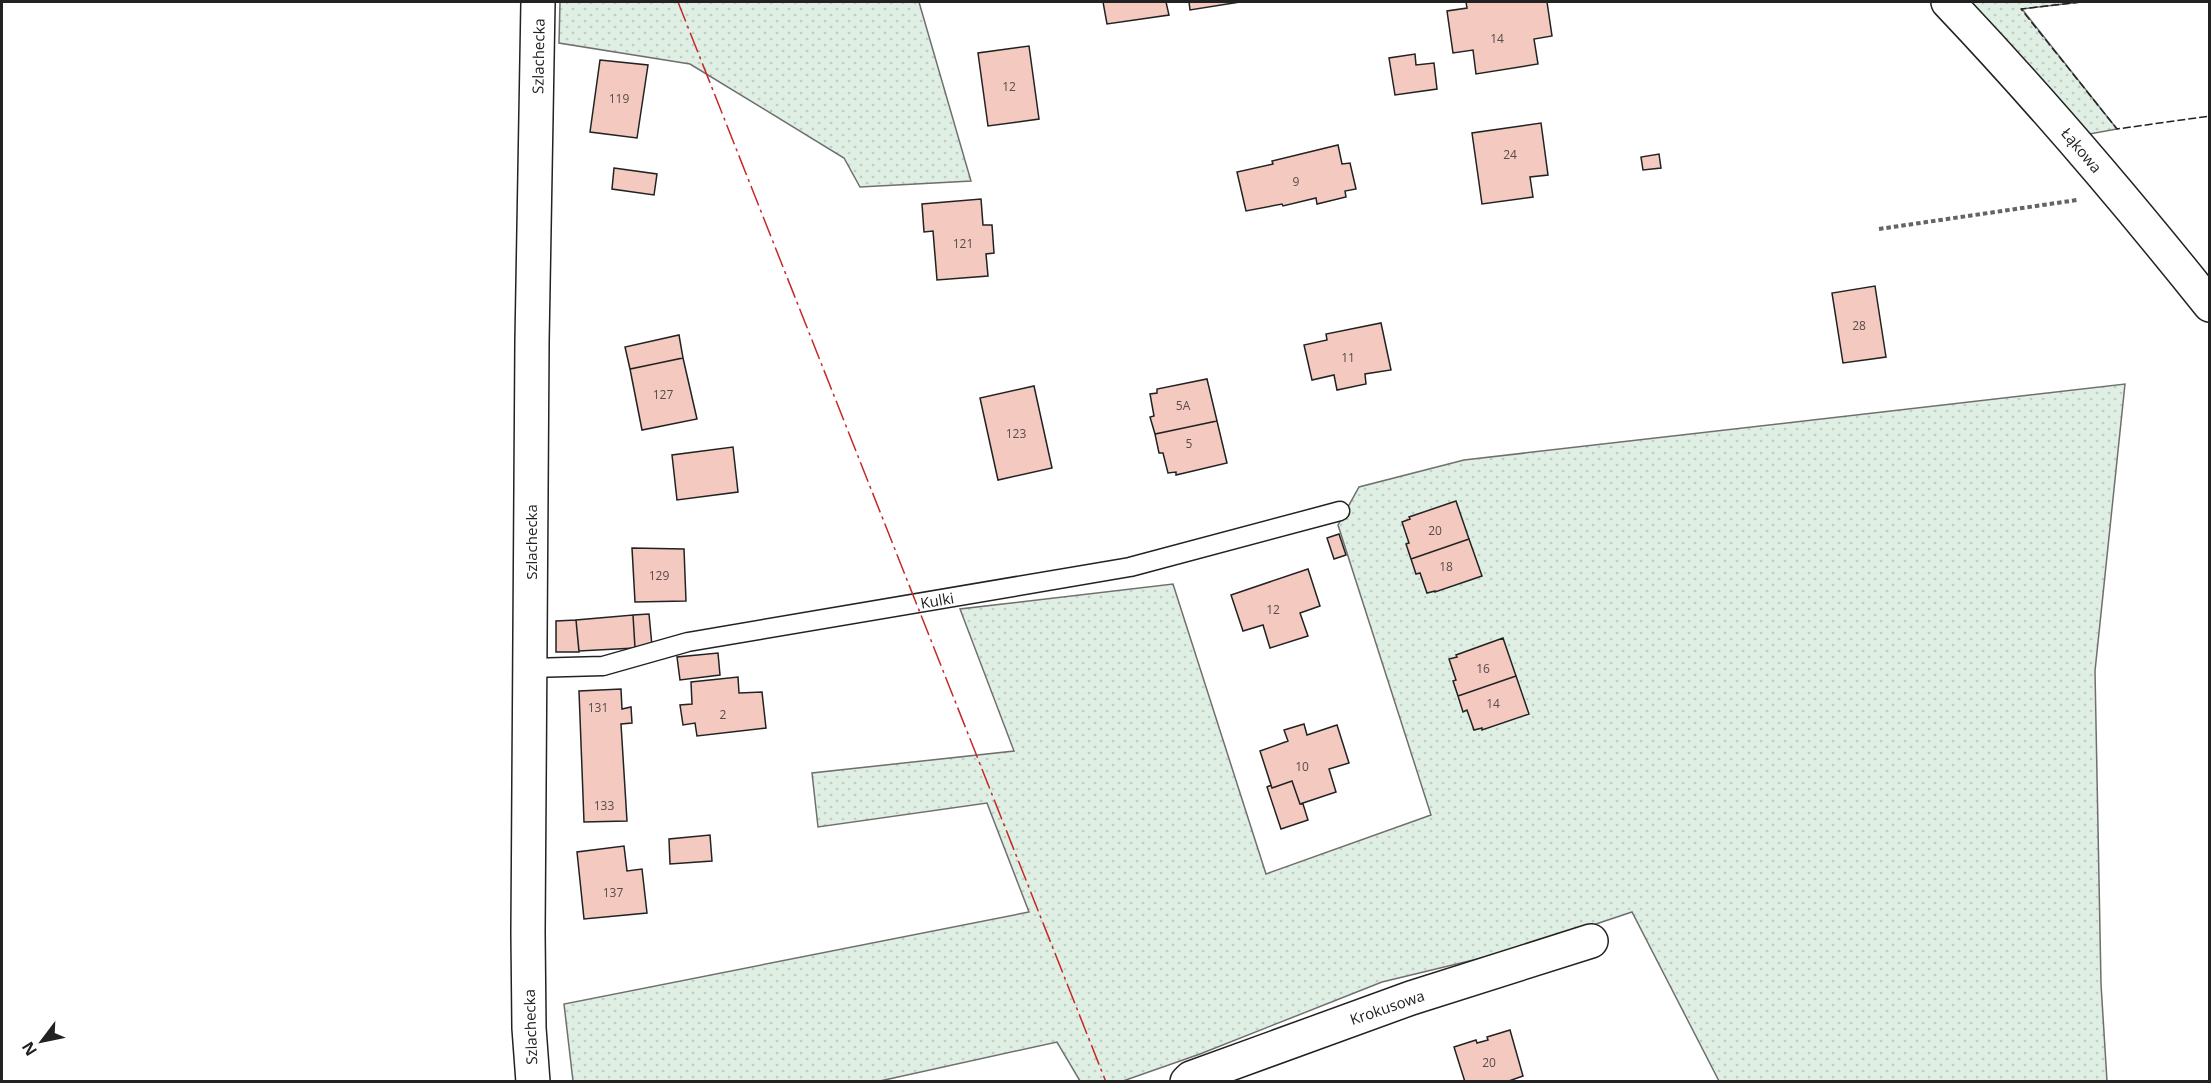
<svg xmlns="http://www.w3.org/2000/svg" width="2211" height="1083" viewBox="0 0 2211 1083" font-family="'Open Sans',sans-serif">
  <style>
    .grass { fill: url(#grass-dots); stroke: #6f6f6f; stroke-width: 1.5 }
    .building { fill: #f3c9c0; stroke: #222; stroke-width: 1.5 }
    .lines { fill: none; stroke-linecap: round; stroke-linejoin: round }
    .lane-casing { stroke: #222; stroke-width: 21 }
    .street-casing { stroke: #222; stroke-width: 36 }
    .secondary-casing { stroke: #222; stroke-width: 36 }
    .path { stroke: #646464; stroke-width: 4; stroke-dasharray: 4.5 3; stroke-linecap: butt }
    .lane { stroke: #fff; stroke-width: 18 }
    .street { stroke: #fff; stroke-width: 33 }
    .secondary { stroke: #fff; stroke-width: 33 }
    .fence { stroke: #222; stroke-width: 1.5; stroke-dasharray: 8 3; stroke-linecap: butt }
    .power { stroke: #c62828; stroke-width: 1.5; stroke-dasharray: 21 4.5 3 4.5; stroke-linecap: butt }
    .labels { text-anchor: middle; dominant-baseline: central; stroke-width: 4.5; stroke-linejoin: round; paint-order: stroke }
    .number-label { font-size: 12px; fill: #564c4a }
    .street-label { font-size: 15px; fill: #222; stroke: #fff }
  </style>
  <defs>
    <pattern id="grass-dots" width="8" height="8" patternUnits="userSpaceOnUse" patternTransform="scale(1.5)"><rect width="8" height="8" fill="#e0efe3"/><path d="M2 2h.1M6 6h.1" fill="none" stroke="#c0cdc2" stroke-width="1.8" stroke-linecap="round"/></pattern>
  </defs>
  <rect width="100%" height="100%" fill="#fff"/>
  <path class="grass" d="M 560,2 L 919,2 L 971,181 L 860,187 L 844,158 L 690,64 L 559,43 Z
    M 1966,2 L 2081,2 L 2022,9 L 2117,129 L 2084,135 Z
    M 2125,384 L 2095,671 L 2101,984 L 2107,1081 L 1719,1081 L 1632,912 L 1527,947 L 1382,982 L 1200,1054 L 1123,1081 L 1080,1081 L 1057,1042 L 880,1081 L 573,1081 L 564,1004 L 1029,912 L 987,803 L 818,827 L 812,773 L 1014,751 L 960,609 L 1173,584 L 1266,874 L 1431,815 L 1338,525 L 1359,487 L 1464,460 Z"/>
  <path class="building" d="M 1103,2 L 1166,2 L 1169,15 L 1107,24 Z
    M 1189,2 L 1240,2 L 1190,10 Z
    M 1466,2 L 1547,2 L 1552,36 L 1534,39 L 1538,64 L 1476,74 L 1473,50 L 1453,53 L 1447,11 L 1467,8 Z
    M 1029,46 L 1039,119 L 988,126 L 978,53 Z
    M 1415,54 L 1416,65 L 1434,63 L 1437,89 L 1395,95 L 1389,58 Z
    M 600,60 L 648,65 L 637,138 L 590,132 Z
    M 1541,123 L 1548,175 L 1530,177 L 1533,197 L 1482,204 L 1472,133 Z
    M 1338,145 L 1342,164 L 1350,163 L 1356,189 L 1345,191 L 1346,197 L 1317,204 L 1316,198 L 1283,206 L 1282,204 L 1246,211 L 1237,172 L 1273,164 L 1272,161 Z
    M 1659,154 L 1661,168 L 1643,170 L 1641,157 Z
    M 614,168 L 657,174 L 654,195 L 612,189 Z
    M 981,199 L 983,225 L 992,225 L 994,253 L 986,254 L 988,276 L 937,280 L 933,231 L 924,232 L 922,204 Z
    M 1875,286 L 1886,357 L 1843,363 L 1832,293 Z
    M 1381,323 L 1391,370 L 1365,374 L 1366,384 L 1337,390 L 1334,375 L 1312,380 L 1304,345 L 1327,340 L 1326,334 Z
    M 679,335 L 683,358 L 630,369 L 625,347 Z
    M 683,358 L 697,419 L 642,430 L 630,369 Z
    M 1207,379 L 1217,421 L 1155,434 L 1150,417 L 1154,416 L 1150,394 L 1157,393 L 1157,389 Z
    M 1034,386 L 1052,468 L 998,480 L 980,398 Z
    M 1217,421 L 1227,463 L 1176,475 L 1176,472 L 1168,473 L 1163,453 L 1159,453 L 1155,434 Z
    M 733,447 L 738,492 L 677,500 L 672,455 Z
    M 1456,501 L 1469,539 L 1411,559 L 1406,544 L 1409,543 L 1402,522 L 1410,519 L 1409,517 Z
    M 1339,534 L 1346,555 L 1334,559 L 1327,538 Z
    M 1469,539 L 1482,576 L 1435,592 L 1435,591 L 1427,593 L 1420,573 L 1416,574 L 1411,559 Z
    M 632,548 L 684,549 L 686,601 L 635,602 Z
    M 1308,569 L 1320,606 L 1300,613 L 1308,636 L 1270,648 L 1263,625 L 1243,631 L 1231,595 Z
    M 649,614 L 652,646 L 635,648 L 633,615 Z
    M 633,615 L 635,648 L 579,651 L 576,620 Z
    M 576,620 L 579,652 L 556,652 L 556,621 Z
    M 1503,638 L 1516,676 L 1458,696 L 1453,681 L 1456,680 L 1449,659 L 1457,657 L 1456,655 Z
    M 718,653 L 720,675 L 680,680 L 677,657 Z
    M 1516,676 L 1529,714 L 1482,730 L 1482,728 L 1474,730 L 1467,710 L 1463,712 L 1458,696 Z
    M 738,677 L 739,693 L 762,692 L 766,728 L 697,736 L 695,723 L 683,725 L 680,705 L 692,704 L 691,682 Z
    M 621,689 L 622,709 L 631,707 L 632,723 L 621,724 L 627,821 L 584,822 L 579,691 Z
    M 1304,724 L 1307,735 L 1337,725 L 1349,763 L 1329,769 L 1336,792 L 1300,804 L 1292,781 L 1272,788 L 1260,751 L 1288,741 L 1284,730 Z
    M 1292,781 L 1300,804 L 1303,804 L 1308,820 L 1281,829 L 1267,787 L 1271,785 L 1272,788 Z
    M 710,835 L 712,861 L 670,864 L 669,839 Z
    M 624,846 L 627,871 L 642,869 L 647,913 L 584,919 L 577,852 Z
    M 1510,1030 L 1523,1076 L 1506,1082 L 1465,1082 L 1454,1047 L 1476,1040 L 1477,1043 L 1488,1040 L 1487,1037 Z"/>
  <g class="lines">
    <g class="lane-casing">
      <path id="lane" d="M 530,668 L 603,666 L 688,642 L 1130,567 L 1340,511"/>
    </g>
    <g class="street-casing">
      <path id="street" d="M 1948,2 C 2040,99 2126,200 2210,305
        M 1187,1082 L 1191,1078 L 1411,998 L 1591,941"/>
    </g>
    <g class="secondary-casing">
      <path id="secondary" d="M 533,1082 L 529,1028 L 528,933 L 532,342 L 538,2"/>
    </g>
    <path class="path" d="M 1879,229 L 2077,200"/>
    <use href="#lane" class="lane"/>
    <use href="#street" class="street"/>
    <use href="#secondary" class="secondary"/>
    <path class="fence" d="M 2081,2 L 2021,9 L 2117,129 L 2210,116"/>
    <path class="power" d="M 678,2 L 1106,1082"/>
  </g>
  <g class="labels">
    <g class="number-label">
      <text x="1497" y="38">14</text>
      <text x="1009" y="86">12</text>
      <text x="619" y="98">119</text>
      <text x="1510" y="154">24</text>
      <text x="1296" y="181">9</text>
      <text x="963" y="243">121</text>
      <text x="1859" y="325">28</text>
      <text x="1348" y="357">11</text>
      <text x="663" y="394">127</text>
      <text x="1183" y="405">5A</text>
      <text x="1016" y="433">123</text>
      <text x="1189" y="443">5</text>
      <text x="1435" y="530">20</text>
      <text x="1446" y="566">18</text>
      <text x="659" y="575">129</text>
      <text x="1273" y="609">12</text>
      <text x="1483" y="668">16</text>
      <text x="1493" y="703">14</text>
      <text x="598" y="707">131</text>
      <text x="723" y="714">2</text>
      <text x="1302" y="766">10</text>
      <text x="604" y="805">133</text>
      <text x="613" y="892">137</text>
      <text x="1489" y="1062">20</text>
    </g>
    <g class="street-label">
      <text transform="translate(538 56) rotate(-89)">Szlachecka</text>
      <text transform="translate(2082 150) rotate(50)">Łąkowa</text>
      <text transform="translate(531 542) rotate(-90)">Szlachecka</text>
      <text transform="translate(937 600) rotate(-10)">Kulki</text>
      <text transform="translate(1387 1007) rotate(-19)">Krokusowa</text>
      <text transform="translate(530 1027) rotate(-92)">Szlachecka</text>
    </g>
  </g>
  <rect width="2211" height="1083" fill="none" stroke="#222222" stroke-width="6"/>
  <g transform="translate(42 1041) rotate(238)" stroke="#ffffff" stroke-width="4.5" paint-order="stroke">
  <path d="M0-4.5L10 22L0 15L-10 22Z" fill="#222222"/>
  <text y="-9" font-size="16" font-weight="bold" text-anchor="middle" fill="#222222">N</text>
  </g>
</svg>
